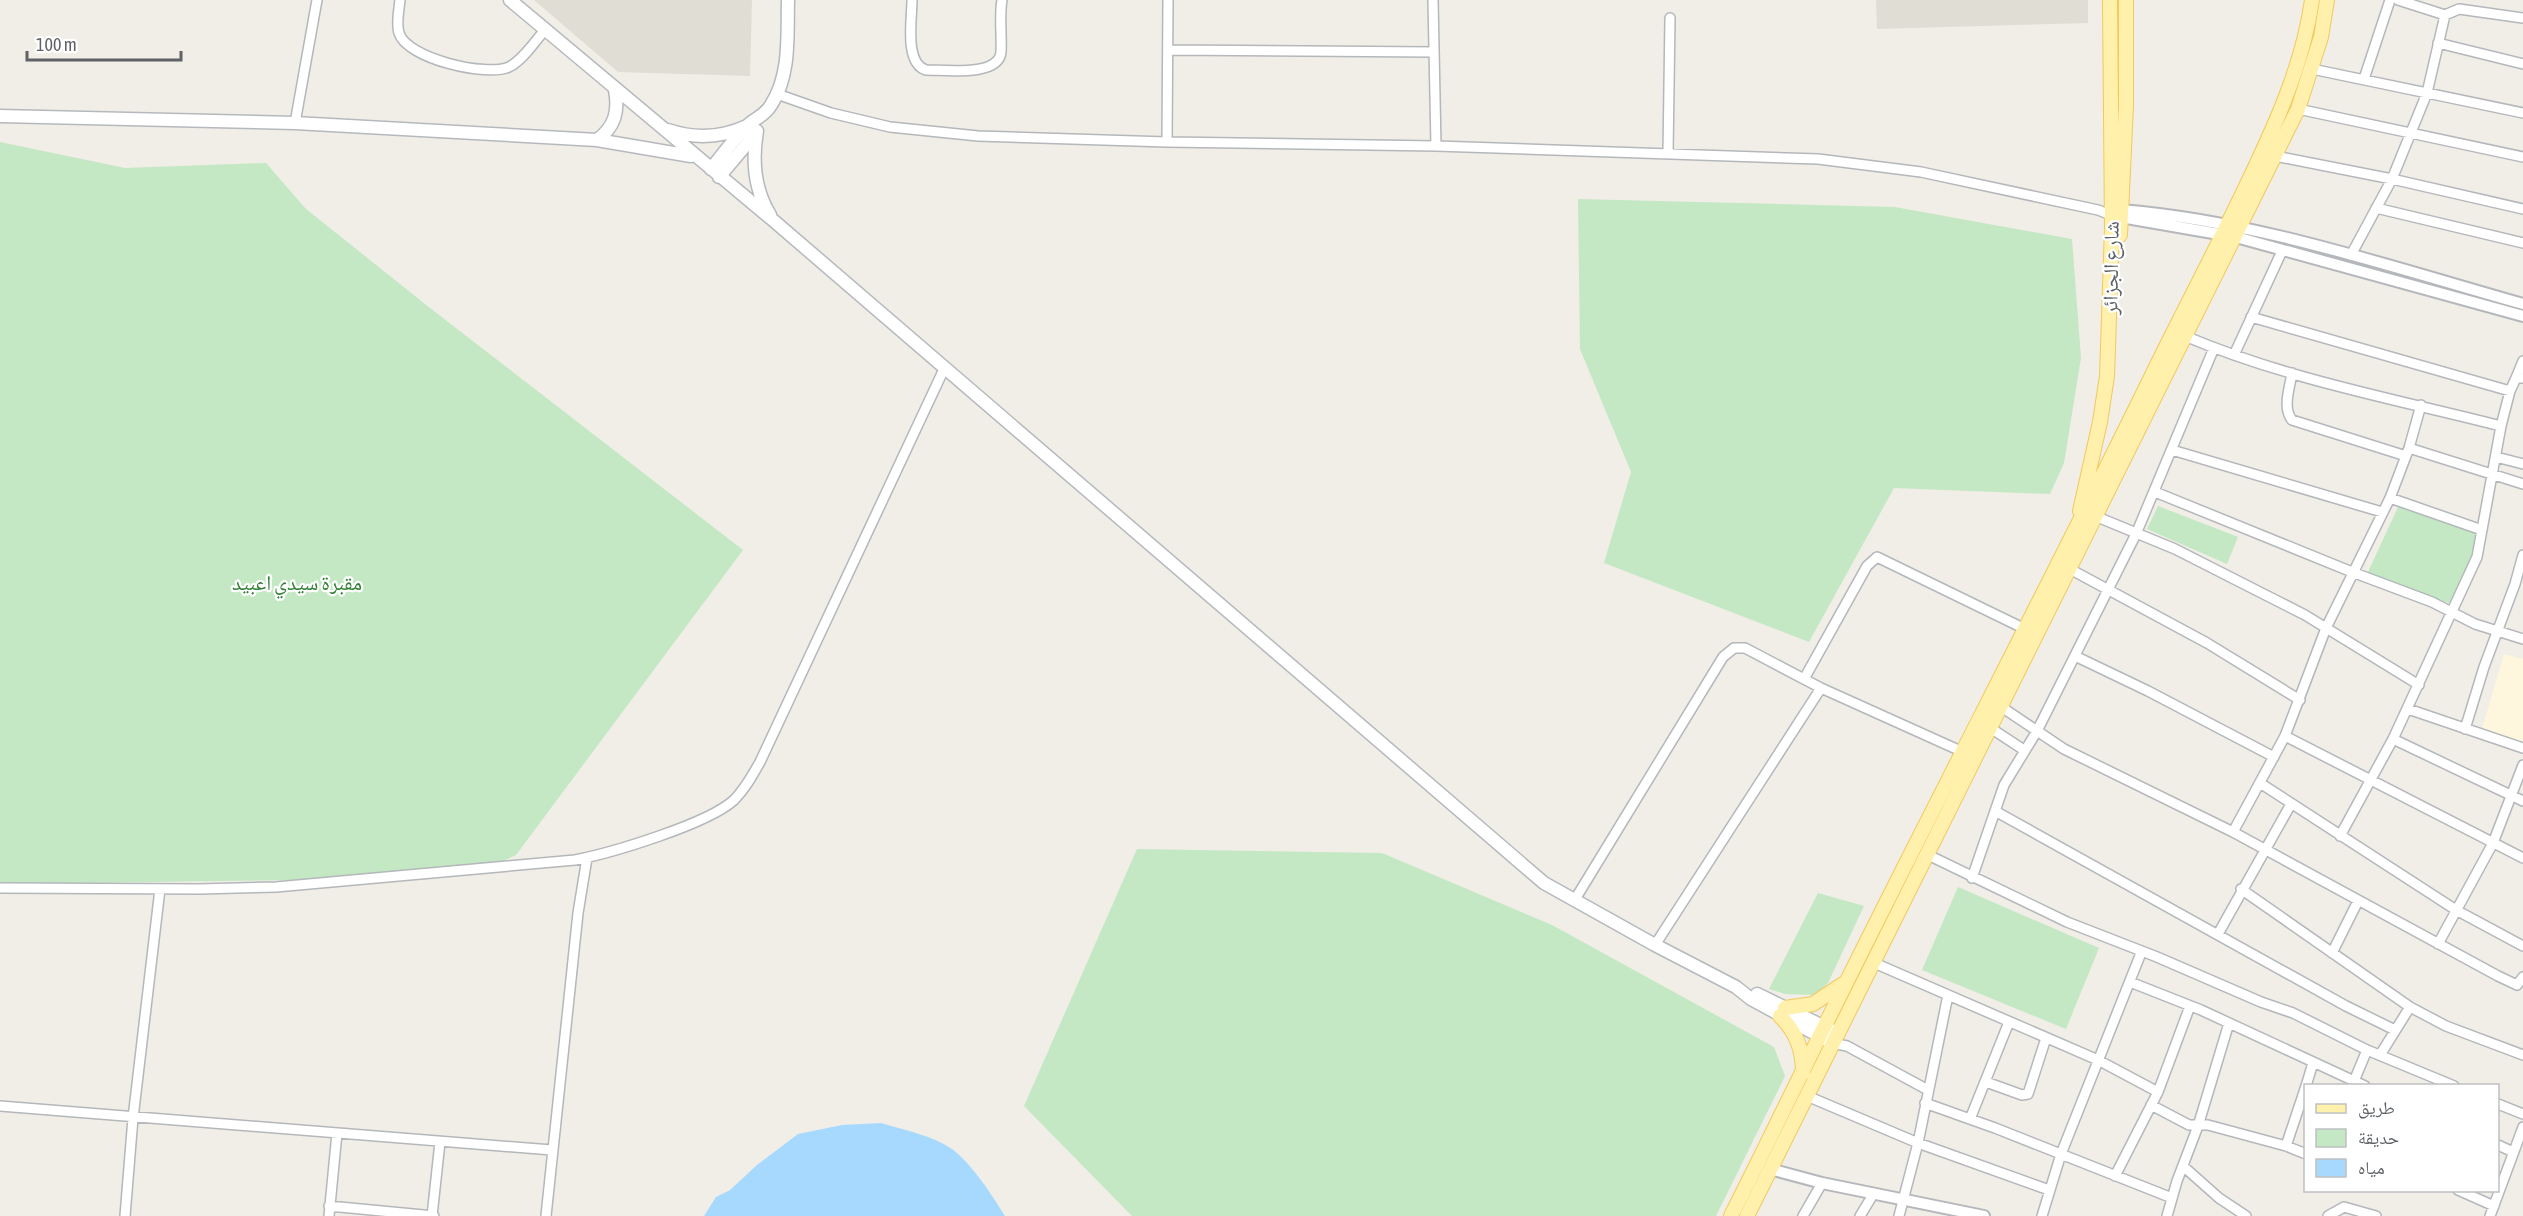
<svg xmlns="http://www.w3.org/2000/svg" width="2523" height="1216" viewBox="0 0 2523 1216" font-family="'Asap Condensed','Noto Naskh Arabic',sans-serif">
  <style>
    .commercial { fill: #fef6dd }
    .education { fill: #e0ddd4 }
    .green { fill: #c3e8c3 }
    .water { fill: #a7d9ff }
    .lines { fill: none; stroke-linecap: round; stroke-linejoin: round }
    .minor-casing { stroke: #b4b7bb; stroke-width: 12 }
    .tertiary-casing { stroke: #b4b7bb; stroke-width: 14 }
    .secondary-casing { stroke: #b5b9be; stroke-width: 15 }
    .primary-casing { stroke: #f3c85d; stroke-width: 16 }
    .minor { stroke: #fff; stroke-width: 9 }
    .tertiary { stroke: #fff; stroke-width: 10 }
    .secondary { stroke: #fff; stroke-width: 12 }
    .primary { stroke: #fff1ac; stroke-width: 14 }
    .labels { text-anchor: middle; dominant-baseline: central; stroke-width: 4.5; stroke-linejoin: round; paint-order: stroke }
    .street-label { font-size: 21px; fill: #5e6267; stroke: #fff }
    .park-label { font-size: 21px; fill: #338136; stroke: #fff }
  </style>
  <rect width="100%" height="100%" fill="#f0eee6"/>
  <path class="commercial" d="M 2504,654 L 2523,659 L 2523,742 L 2481,732 Z"/>
  <path class="education" d="M 534,0 L 752,0 L 750,76 L 618,72 Z
    M 1876,0 L 2088,0 L 2088,23 L 1877,29 Z"/>
  <path class="green" d="M 0,142 L 125,168 L 266,163 L 306,209 L 430,308 L 743,550 L 516,855 L 503,861 L 295,880 L 0,884 Z
    M 1578,199 L 1895,207 L 2072,239 L 2081,358 L 2064,463 L 2050,494 L 1894,488 L 1809,642 L 1604,563 L 1631,472 L 1580,349 Z
    M 2399,505 L 2478,532 L 2472,557 L 2449,603 L 2367,574 Z
    M 2158,506 L 2238,537 L 2227,564 L 2147,529 Z
    M 1137,849 L 1382,853 L 1552,925 L 1774,1047 L 1785,1076 L 1716,1216 L 1132,1216 L 1024,1106 Z
    M 1958,887 L 2099,948 L 2066,1029 L 1922,970 Z
    M 1818,893 L 1864,906 L 1828,983 L 1815,995 L 1785,994 L 1769,989 Z"/>
  <path class="water" d="M 881,1123 C 903,1130 932,1135 952,1149 C 972,1164 992,1195 1005,1216 L 704,1216 L 716,1197 L 730,1190 L 757,1165 L 798,1134 L 842,1125 Z"/>
  <g class="lines">
    <g class="minor-casing">
      <path id="minor" d="M 400,0 C 399,9 396,24 399,33 C 407,59 487,77 509,67 C 523,60 535,41 545,30
        M 912,0 C 912,19 904,63 926,70 C 945,70 999,77 1001,52 C 1002,35 999,17 1002,0
        M 1433,0 L 1436,146
        M 2398,0 L 2445,15 L 2459,9 L 2523,18
        M 2438,43 L 2523,64
        M 1168,50 L 1434,52
        M 2312,69 L 2523,113
        M 2364,79 L 2390,0
        M 777,94 L 831,113 L 890,127 L 978,136 L 1167,142 L 1436,146 L 1818,159 L 1921,172 L 2098,210 L 2111,215
        M 2298,109 L 2523,157
        M 295,123 L 317,0
        M 1167,142 L 1168,0
        M 1668,153 L 1670,18
        M 2275,156 L 2392,179 L 2523,209
        M 2376,208 L 2523,243
        M 2351,255 L 2392,179 L 2427,93 L 2445,15
        M 2251,317 L 2510,391 L 2516,378 L 2523,378
        M 2185,336 C 2286,379 2395,399 2501,426
        M 2234,355 L 2282,251
        M 2292,373 C 2290,387 2282,408 2292,420 L 2406,456
        M 2516,378 L 2523,361
        M 2409,448 L 2523,484
        M 2172,450 L 2382,512
        M 2496,457 L 2523,464
        M 2155,492 L 2352,572 L 2432,602 L 2475,624 L 2523,639
        M 2390,498 L 2482,530
        M 2095,516 L 2175,549 L 2305,615 L 2419,685
        M 2068,568 L 2207,643 L 2300,700
        M 2075,656 L 2148,691 L 2274,757
        M 1804,679 L 1867,566 L 1877,557 L 2025,629
        M 2000,706 L 2064,749 L 2233,832 L 2498,976 L 2517,985 L 2523,977
        M 2408,709 L 2523,748
        M 1989,727 L 2024,750
        M 2465,729 L 2484,667 L 2515,584 L 2523,555
        M 2285,736 L 2523,858
        M 2393,739 L 2523,801
        M 2260,783 L 2456,910 L 2523,946
        M 1995,811 L 2346,1006 L 2395,1030
        M 2233,832 L 2285,736 L 2326,628 L 2390,498 L 2409,448 L 2421,405
        M 2340,836 L 2393,739 L 2477,557 L 2501,426 L 2510,391
        M 1926,854 L 2067,922 L 2157,957 L 2261,1002 L 2293,1013 L 2367,1050 L 2454,1086
        M 1972,878 L 2004,785 L 2037,731 L 2136,534 L 2214,348
        M 0,888 L 199,889 L 276,887 L 575,860 C 611,853 708,824 734,800 C 745,789 752,776 760,762 L 944,369
        M 2241,889 L 2410,1007 L 2446,1026 L 2523,1055
        M 1574,901 L 1723,657 L 1734,648 L 1745,648 L 1821,688 L 1963,752
        M 2218,934 L 2291,804
        M 2438,944 L 2493,843 L 2523,765
        M 1655,945 L 1821,688
        M 2332,953 L 2358,901
        M 1872,962 L 2098,1060 L 2158,1092
        M 2130,982 L 2201,1010 L 2365,1086
        M 1832,1043 L 1847,1046 L 1928,1090
        M 2380,1055 L 2410,1007
        M 1986,1082 L 2022,1095 L 2028,1094 L 2046,1038
        M 2306,1086 L 2313,1063
        M 2352,1086 L 2367,1050
        M 1807,1096 L 1918,1143 L 2049,1190
        M 1925,1103 L 1995,1128 L 2172,1198
        M 2498,1104 L 2523,1114
        M 2151,1105 L 2189,1125 L 2208,1125 L 2286,1146 L 2306,1154
        M 0,1106 L 552,1150
        M 1970,1119 L 2009,1022
        M 2498,1145 L 2513,1152
        M 2286,1146 L 2306,1086
        M 2183,1166 L 2219,1198 L 2246,1216
        M 2115,1176 L 2158,1092 L 2190,1006
        M 2458,1190 L 2494,1206
        M 329,1206 L 434,1216
        M 125,1216 L 133,1118 L 160,889
        M 329,1216 L 337,1133
        M 432,1216 L 440,1142
        M 546,1216 L 578,913 L 587,858
        M 1803,1216 L 1822,1183
        M 1860,1216 L 1874,1193
        M 1899,1216 L 1918,1143 L 1948,995
        M 2042,1216 L 2061,1154 L 2141,953
        M 2167,1216 L 2177,1181 L 2198,1126 L 2229,1023
        M 2328,1216 L 2344,1207 L 2376,1216
        M 2490,1216 L 2523,1127"/>
    </g>
    <g class="tertiary-casing">
      <path id="tertiary" d="M 2121,210 C 2258,221 2391,267 2523,304
        M 2115,216 L 2236,237 L 2523,316
        M 1770,1169 L 1822,1183 L 1984,1216"/>
    </g>
    <g class="secondary-casing">
      <path id="secondary" d="M 510,0 L 774,221 L 1544,883 L 1655,945 L 1736,987 L 1751,999 L 1832,1043
        M 0,116 L 295,123 L 597,140 L 691,156
        M 668,130 C 695,139 721,138 747,126
        M 757,131 C 752,160 754,189 770,215
        M 597,140 C 615,127 619,111 615,90
        M 711,169 C 722,155 734,139 747,126 C 755,118 765,116 771,105 C 791,75 787,34 788,0
        M 719,177 L 756,133
        M 1757,994 L 1837,1033"/>
    </g>
    <g class="primary-casing">
      <path id="primary" d="M 2120,235 L 2126,105 L 2126,0
        M 2080,511 L 2100,422 L 2107,376 L 2112,228 L 2110,0
        M 1785,1008 L 1813,1004 L 1843,984
        M 1780,1016 C 1796,1032 1803,1049 1803,1073
        M 1731,1216 C 1771,1137 1809,1057 1848,979 C 1950,774 2056,572 2156,367 C 2187,304 2220,242 2250,178 C 2277,121 2303,64 2312,0
        M 1747,1216 L 2298,109 L 2321,37 L 2327,0"/>
    </g>
    <use href="#minor" class="minor"/>
    <use href="#tertiary" class="tertiary"/>
    <use href="#secondary" class="secondary"/>
    <use href="#primary" class="primary"/>
  </g>
  <g class="labels">
    <g class="street-label">
      <text transform="translate(2110 268) rotate(-89)">شارع الجزائر</text>
    </g>
    <g class="park-label">
      <text x="297" y="582">مقبرة سيدي اعبيد</text>
    </g>
  </g>
  <rect x="2304" y="1084" width="195" height="108" fill="#ffffff" stroke="#bfc0c2" stroke-width="1.5"/>
  <rect x="2316" y="1104" width="30" height="9" fill="#fff1ac" stroke="#bfc0c2" stroke-width="1.5"/>
  <text x="2358" y="1114" font-size="18" fill="#5e6267">طريق</text>
  <rect x="2316" y="1129" width="30" height="18" fill="#c3e8c3" stroke="#bfc0c2" stroke-width="1.5"/>
  <text x="2358" y="1144" font-size="18" fill="#5e6267">حديقة</text>
  <rect x="2316" y="1159" width="30" height="18" fill="#a7d9ff" stroke="#bfc0c2" stroke-width="1.5"/>
  <text x="2358" y="1174" font-size="18" fill="#5e6267">مياه</text>
  <path d="M27 51v9h154v-9" fill="none" stroke="#5e6267" stroke-width="3"/>
  <text x="36" y="51" font-size="18" fill="#5e6267" stroke="#ffffff" stroke-width="4.5" paint-order="stroke">100 m</text>
</svg>
